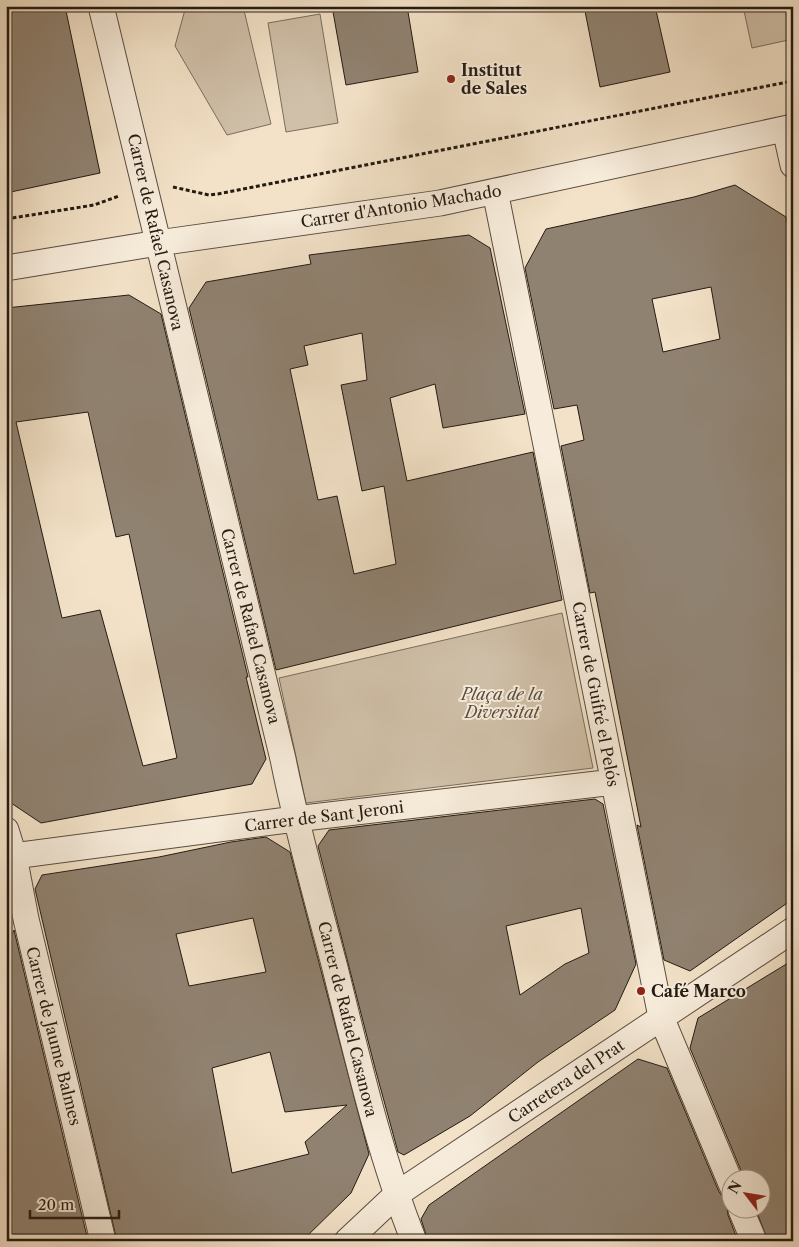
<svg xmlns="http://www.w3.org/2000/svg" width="799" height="1247" viewBox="0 0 799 1247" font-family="'Libre Caslon Text',serif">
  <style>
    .green { fill: #d0c0a9; stroke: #7a6e5e }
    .building { fill: #908271; stroke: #241b13; fill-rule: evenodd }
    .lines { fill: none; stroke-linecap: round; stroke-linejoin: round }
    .street-casing { stroke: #584d40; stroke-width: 27 }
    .path { stroke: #241b13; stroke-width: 3; stroke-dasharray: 4 2.5; stroke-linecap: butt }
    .street { stroke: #f7ecdb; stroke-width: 25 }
    .poi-dot { fill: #8f2418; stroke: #f7ecdb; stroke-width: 2 }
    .labels { text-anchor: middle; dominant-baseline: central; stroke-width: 4; stroke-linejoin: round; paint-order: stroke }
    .poi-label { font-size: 16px; font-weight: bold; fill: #241b13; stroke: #f7ecdb; text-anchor: start }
    .street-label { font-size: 16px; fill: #241b13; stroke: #f7ecdb }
    .park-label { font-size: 16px; font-style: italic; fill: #584d40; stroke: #f7ecdb }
  </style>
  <rect width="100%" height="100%" fill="#f3e2c8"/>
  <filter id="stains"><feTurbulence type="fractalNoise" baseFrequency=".004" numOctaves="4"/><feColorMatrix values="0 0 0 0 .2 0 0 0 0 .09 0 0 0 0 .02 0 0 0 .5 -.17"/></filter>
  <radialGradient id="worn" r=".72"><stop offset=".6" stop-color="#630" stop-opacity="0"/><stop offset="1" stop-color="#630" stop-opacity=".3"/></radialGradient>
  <path class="green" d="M 186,6 L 243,6 L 271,124 L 227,135 L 175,46 Z
    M 743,6 L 793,6 L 793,39 L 752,48 Z
    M 320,14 L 338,123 L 286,132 L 268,23 Z
    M 562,613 L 593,768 L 306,803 L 279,678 Z"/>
  <path class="building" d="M 6,6 L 65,6 L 100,173 L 6,193 Z
    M 332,6 L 407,6 L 418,72 L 346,85 Z
    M 584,6 L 655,6 L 670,72 L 600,87 Z
    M 735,185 L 786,217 L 793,253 L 793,899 L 690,971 L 664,960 L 637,825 L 641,827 L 595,592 L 590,593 L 561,446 L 584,440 L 577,405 L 554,409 L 525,268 L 546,229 L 694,197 ZM 711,287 L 720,339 L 663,352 L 652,299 Z
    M 469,235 L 490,248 L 525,414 L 443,428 L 435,384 L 390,398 L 407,481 L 533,452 L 562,600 L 276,670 L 189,308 L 206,282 L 311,264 L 309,255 ZM 362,333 L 367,380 L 341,385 L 362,491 L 384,486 L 396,564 L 354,574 L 337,496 L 318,500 L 290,369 L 308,365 L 304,346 Z
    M 129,295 L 161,314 L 248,677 L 246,677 L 266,759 L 252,784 L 41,823 L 11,803 L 6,783 L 6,308 ZM 88,412 L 116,537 L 129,534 L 177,758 L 143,766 L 100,610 L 62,618 L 16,422 Z
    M 595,799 L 603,804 L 636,964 L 615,1010 L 538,1062 L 470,1116 L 404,1155 L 398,1152 L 375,1068 L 318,846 L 329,830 ZM 581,908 L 589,953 L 565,964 L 520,995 L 506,926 Z
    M 266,837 L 290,852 L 369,1154 L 351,1193 L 302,1241 L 117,1241 L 35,889 L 42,875 L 159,857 L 231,842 ZM 253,918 L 266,972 L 189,986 L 176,934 ZM 270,1052 L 285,1112 L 347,1105 L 305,1142 L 309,1154 L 232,1173 L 212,1068 Z
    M 14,930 L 88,1241 L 6,1241 L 6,945 Z
    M 793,960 L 793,1241 L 768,1241 L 756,1210 L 762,1210 L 762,1180 L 745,1180 L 690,1048 L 698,1018 Z
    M 638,1059 L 667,1068 L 719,1192 L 724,1198 L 731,1200 L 727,1208 L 728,1215 L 738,1241 L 428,1241 L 421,1219 L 429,1205 Z"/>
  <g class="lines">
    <g class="street-casing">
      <path id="street" d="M 101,6 L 283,759 C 297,830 317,899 335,968 C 358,1060 379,1153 414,1241
        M 785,129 L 793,165
        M 495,191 L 661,1017 L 732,1186
        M 6,268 L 158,243 L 440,203 L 793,127
        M 6,830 L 14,856 L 26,919 L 103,1241
        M 6,857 L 295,819 L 614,782
        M 741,1210 L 754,1241
        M 347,1241 L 396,1195 L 412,1184 L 793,930"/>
    </g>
    <path class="path" d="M 173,187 L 209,195 L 218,194 L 793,81
      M 6,219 L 94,205 L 119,196"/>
    <use href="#street" class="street"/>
  </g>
  <g class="poi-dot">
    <circle cx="451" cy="79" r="5"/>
    <circle cx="641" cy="991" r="5"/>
  </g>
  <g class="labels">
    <g class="poi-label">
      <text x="461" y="70">Institut<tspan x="461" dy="18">de Sales</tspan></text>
      <text x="651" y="991">Café Marco</text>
    </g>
    <g class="street-label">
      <text transform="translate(401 206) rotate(-9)">Carrer d'Antonio Machado</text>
      <text transform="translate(156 232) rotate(77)">Carrer de Rafael Casanova</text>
      <text transform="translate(251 626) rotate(76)">Carrer de Rafael Casanova</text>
      <text transform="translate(596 694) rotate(79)">Carrer de Guifré el Pelós</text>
      <text transform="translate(324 816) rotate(-7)">Carrer de Sant Jeroni</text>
      <text transform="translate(348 1019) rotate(76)">Carrer de Rafael Casanova</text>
      <text transform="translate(54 1036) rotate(76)">Carrer de Jaume Balmes</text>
      <text transform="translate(566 1081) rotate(-34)">Carretera del Prat</text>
    </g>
    <g class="park-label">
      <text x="502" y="694">Plaça de la<tspan x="502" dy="18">Diversitat</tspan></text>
    </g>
  </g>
  <rect width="799" height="1247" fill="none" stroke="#f3e2c8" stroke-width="25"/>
  <rect x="8" y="8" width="784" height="1232" fill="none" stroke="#241b13" stroke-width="2.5"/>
  <rect x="12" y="12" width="774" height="1222" fill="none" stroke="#241b13"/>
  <g transform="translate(746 1194) rotate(301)"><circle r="24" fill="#f7ecdb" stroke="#a3988b"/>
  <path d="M0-4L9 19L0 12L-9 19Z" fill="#8f2418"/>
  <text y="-8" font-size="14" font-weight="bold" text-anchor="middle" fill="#241b13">N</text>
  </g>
  <path d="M30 1210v8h89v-8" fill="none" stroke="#241b13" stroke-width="2.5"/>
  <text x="38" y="1210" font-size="15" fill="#241b13" stroke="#f7ecdb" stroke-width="4" paint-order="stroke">20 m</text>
  <rect width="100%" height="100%" filter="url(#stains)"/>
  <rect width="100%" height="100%" fill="url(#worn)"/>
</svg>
